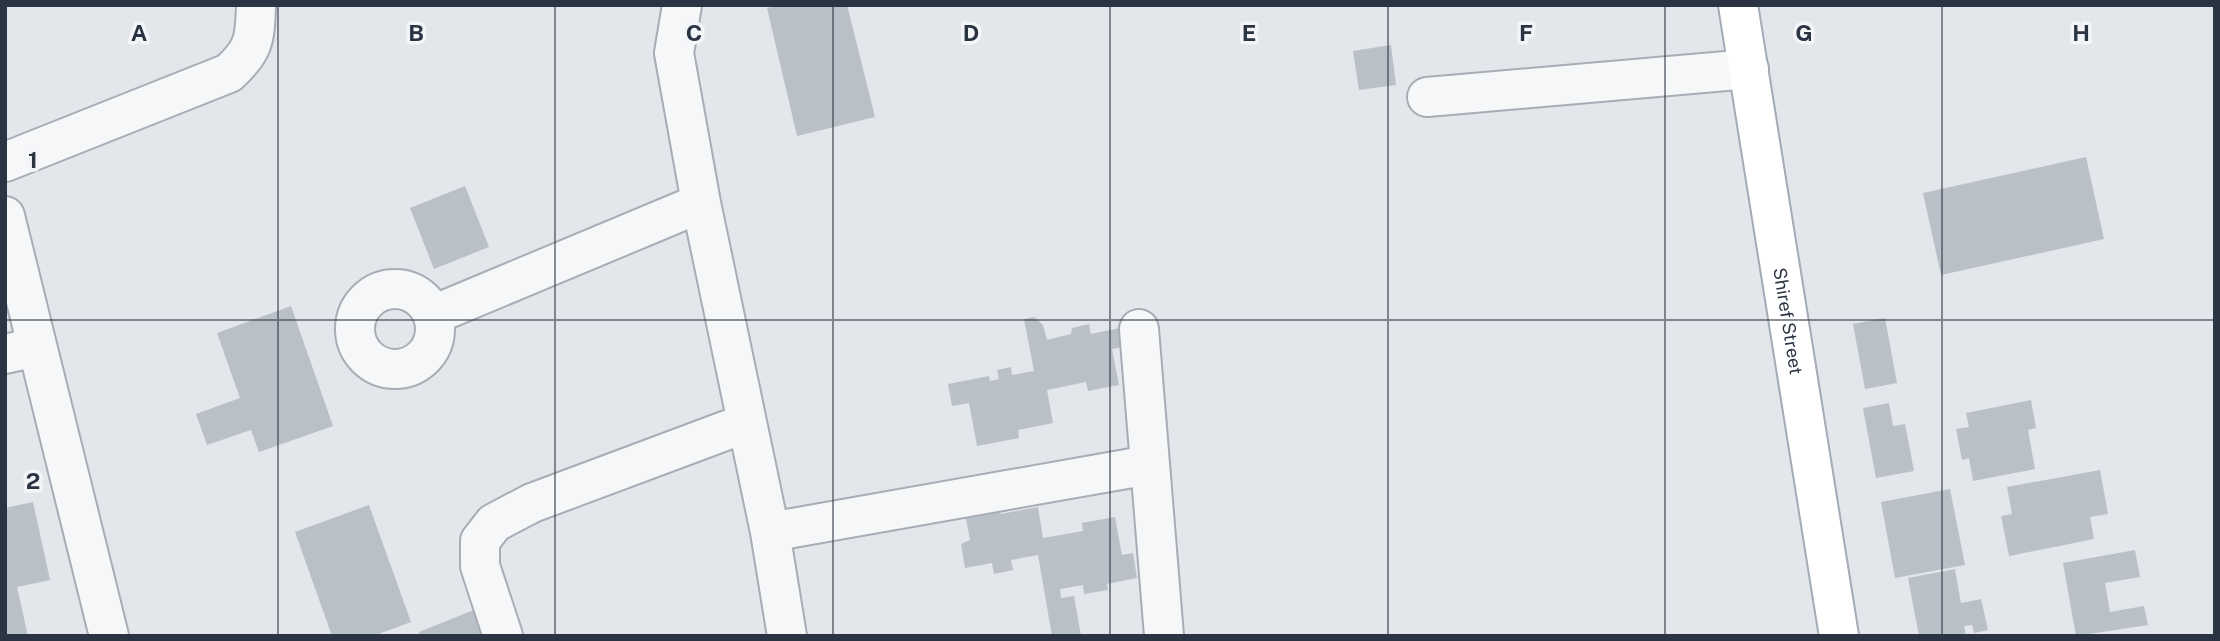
<svg xmlns="http://www.w3.org/2000/svg" width="2220" height="641" viewBox="0 0 2220 641" font-family="'Public Sans',sans-serif">
  <style>
    .building { fill: #bac0c8 }
    .lines { fill: none; stroke-linecap: round; stroke-linejoin: round }
    .minor-casing { stroke: #a8adb5; stroke-width: 42 }
    .major-casing { stroke: #a3abb6; stroke-width: 42 }
    .minor { stroke: #f6f7f9; stroke-width: 38 }
    .major { stroke: #fff; stroke-width: 38 }
    .grid { fill: none; stroke: #2b3443; stroke-width: 2; stroke-opacity: 0.55 }
    .labels { text-anchor: middle; dominant-baseline: central; stroke-width: 7; stroke-linejoin: round; paint-order: stroke }
    .street-label { font-size: 18px; fill: #2b3443; stroke: #f3f5f8 }
    .grid-label { font-size: 23px; text-anchor: middle; font-weight: bold; fill: #2b3443; stroke: #f3f5f8; stroke-width: 7; stroke-linejoin: round; paint-order: stroke }
  </style>
  <rect width="100%" height="100%" fill="#e3e6eb"/>
  <path class="building" d="M 778,5 L 847,5 L 875,117 L 797,136 L 767,8 Z
    M 1391,45 L 1396,85 L 1359,90 L 1353,51 Z
    M 2086,157 L 2104,239 L 1941,275 L 1923,193 Z
    M 465,186 L 489,247 L 434,269 L 410,208 Z
    M 291,306 L 333,426 L 259,452 L 251,430 L 207,445 L 196,414 L 240,398 L 217,333 Z
    M 1034,317 L 1043,325 L 1047,340 L 1071,334 L 1072,328 L 1089,324 L 1091,334 L 1120,328 L 1124,347 L 1112,349 L 1119,385 L 1088,391 L 1086,382 L 1047,390 L 1053,423 L 1018,430 L 1019,438 L 977,446 L 969,403 L 952,406 L 948,384 L 989,376 L 990,381 L 999,379 L 997,370 L 1011,367 L 1012,375 L 1034,371 L 1024,319 Z
    M 1885,318 L 1897,383 L 1865,389 L 1853,324 Z
    M 2031,400 L 2036,428 L 2028,430 L 2035,469 L 1973,481 L 1969,458 L 1962,460 L 1956,429 L 1969,427 L 1966,413 Z
    M 1889,403 L 1893,426 L 1905,424 L 1914,471 L 1876,478 L 1863,408 Z
    M 2100,470 L 2108,514 L 2090,517 L 2094,539 L 2009,556 L 2001,516 L 2012,514 L 2007,487 Z
    M 1950,489 L 1965,565 L 1895,578 L 1881,502 Z
    M 33,502 L 50,580 L 17,587 L 28,636 L 5,636 L 5,508 Z
    M 998,503 L 1000,514 L 1038,507 L 1043,538 L 1083,531 L 1082,523 L 1115,517 L 1122,555 L 1133,553 L 1137,578 L 1107,584 L 1108,590 L 1084,594 L 1083,585 L 1060,589 L 1061,598 L 1074,596 L 1081,636 L 1052,636 L 1038,555 L 1011,560 L 1013,570 L 994,574 L 992,563 L 965,568 L 961,544 L 970,540 L 964,508 Z
    M 369,505 L 411,622 L 373,636 L 332,636 L 295,532 Z
    M 2135,550 L 2140,577 L 2105,583 L 2110,612 L 2144,606 L 2148,625 L 2076,636 L 2063,563 Z
    M 1955,569 L 1961,603 L 1981,599 L 1988,630 L 1974,633 L 1972,625 L 1964,626 L 1966,636 L 1919,636 L 1908,578 Z
    M 479,608 L 490,636 L 420,636 L 419,632 Z"/>
  <g class="lines">
    <g class="minor-casing">
      <path id="minor" d="M 682,5 L 674,53 L 701,203 L 770,532 L 787,636
        M 1427,97 L 1749,69
        M 5,162 L 229,73 C 254,50 255,40 256,5
        M 5,216 L 109,636
        M355 329a40 40 0 1 1 80 0a40 40 0 1 1-80 0Z
        M 433,315 L 701,203
        M 1139,329 L 1164,636
        M 5,354 L 36,347
        M 770,532 L 1149,465
        M 503,636 L 480,566 L 480,541 L 494,523 L 532,503 L 746,423"/>
    </g>
    <g class="major-casing">
      <g id="major">
        <path id="s1" d="M 1738,5 L 1839,636"/>
      </g>
    </g>
    <use href="#minor" class="minor"/>
    <use href="#major" class="major"/>
  </g>
  <path class="grid" d="M 278,5 L 278,636M 555,5 L 555,636M 833,5 L 833,636M 1110,5 L 1110,636M 1388,5 L 1388,636M 1665,5 L 1665,636M 1942,5 L 1942,636M 5,320 L 2215,320"/>
  <g class="labels">
    <g class="street-label">
      <text stroke="none"><textPath href="#s1" startOffset="320">Shiref Street</textPath></text>
    </g>
  </g>
  <g class="grid-label">
    <text x="139" y="41">A</text>
    <text x="416" y="41">B</text>
    <text x="694" y="41">C</text>
    <text x="971" y="41">D</text>
    <text x="1249" y="41">E</text>
    <text x="1526" y="41">F</text>
    <text x="1804" y="41">G</text>
    <text x="2081" y="41">H</text>
    <text x="33" y="168">1</text>
    <text x="33" y="489">2</text>
  </g>
  <rect width="2220" height="641" fill="none" stroke="#2b3443" stroke-width="14"/>
</svg>
